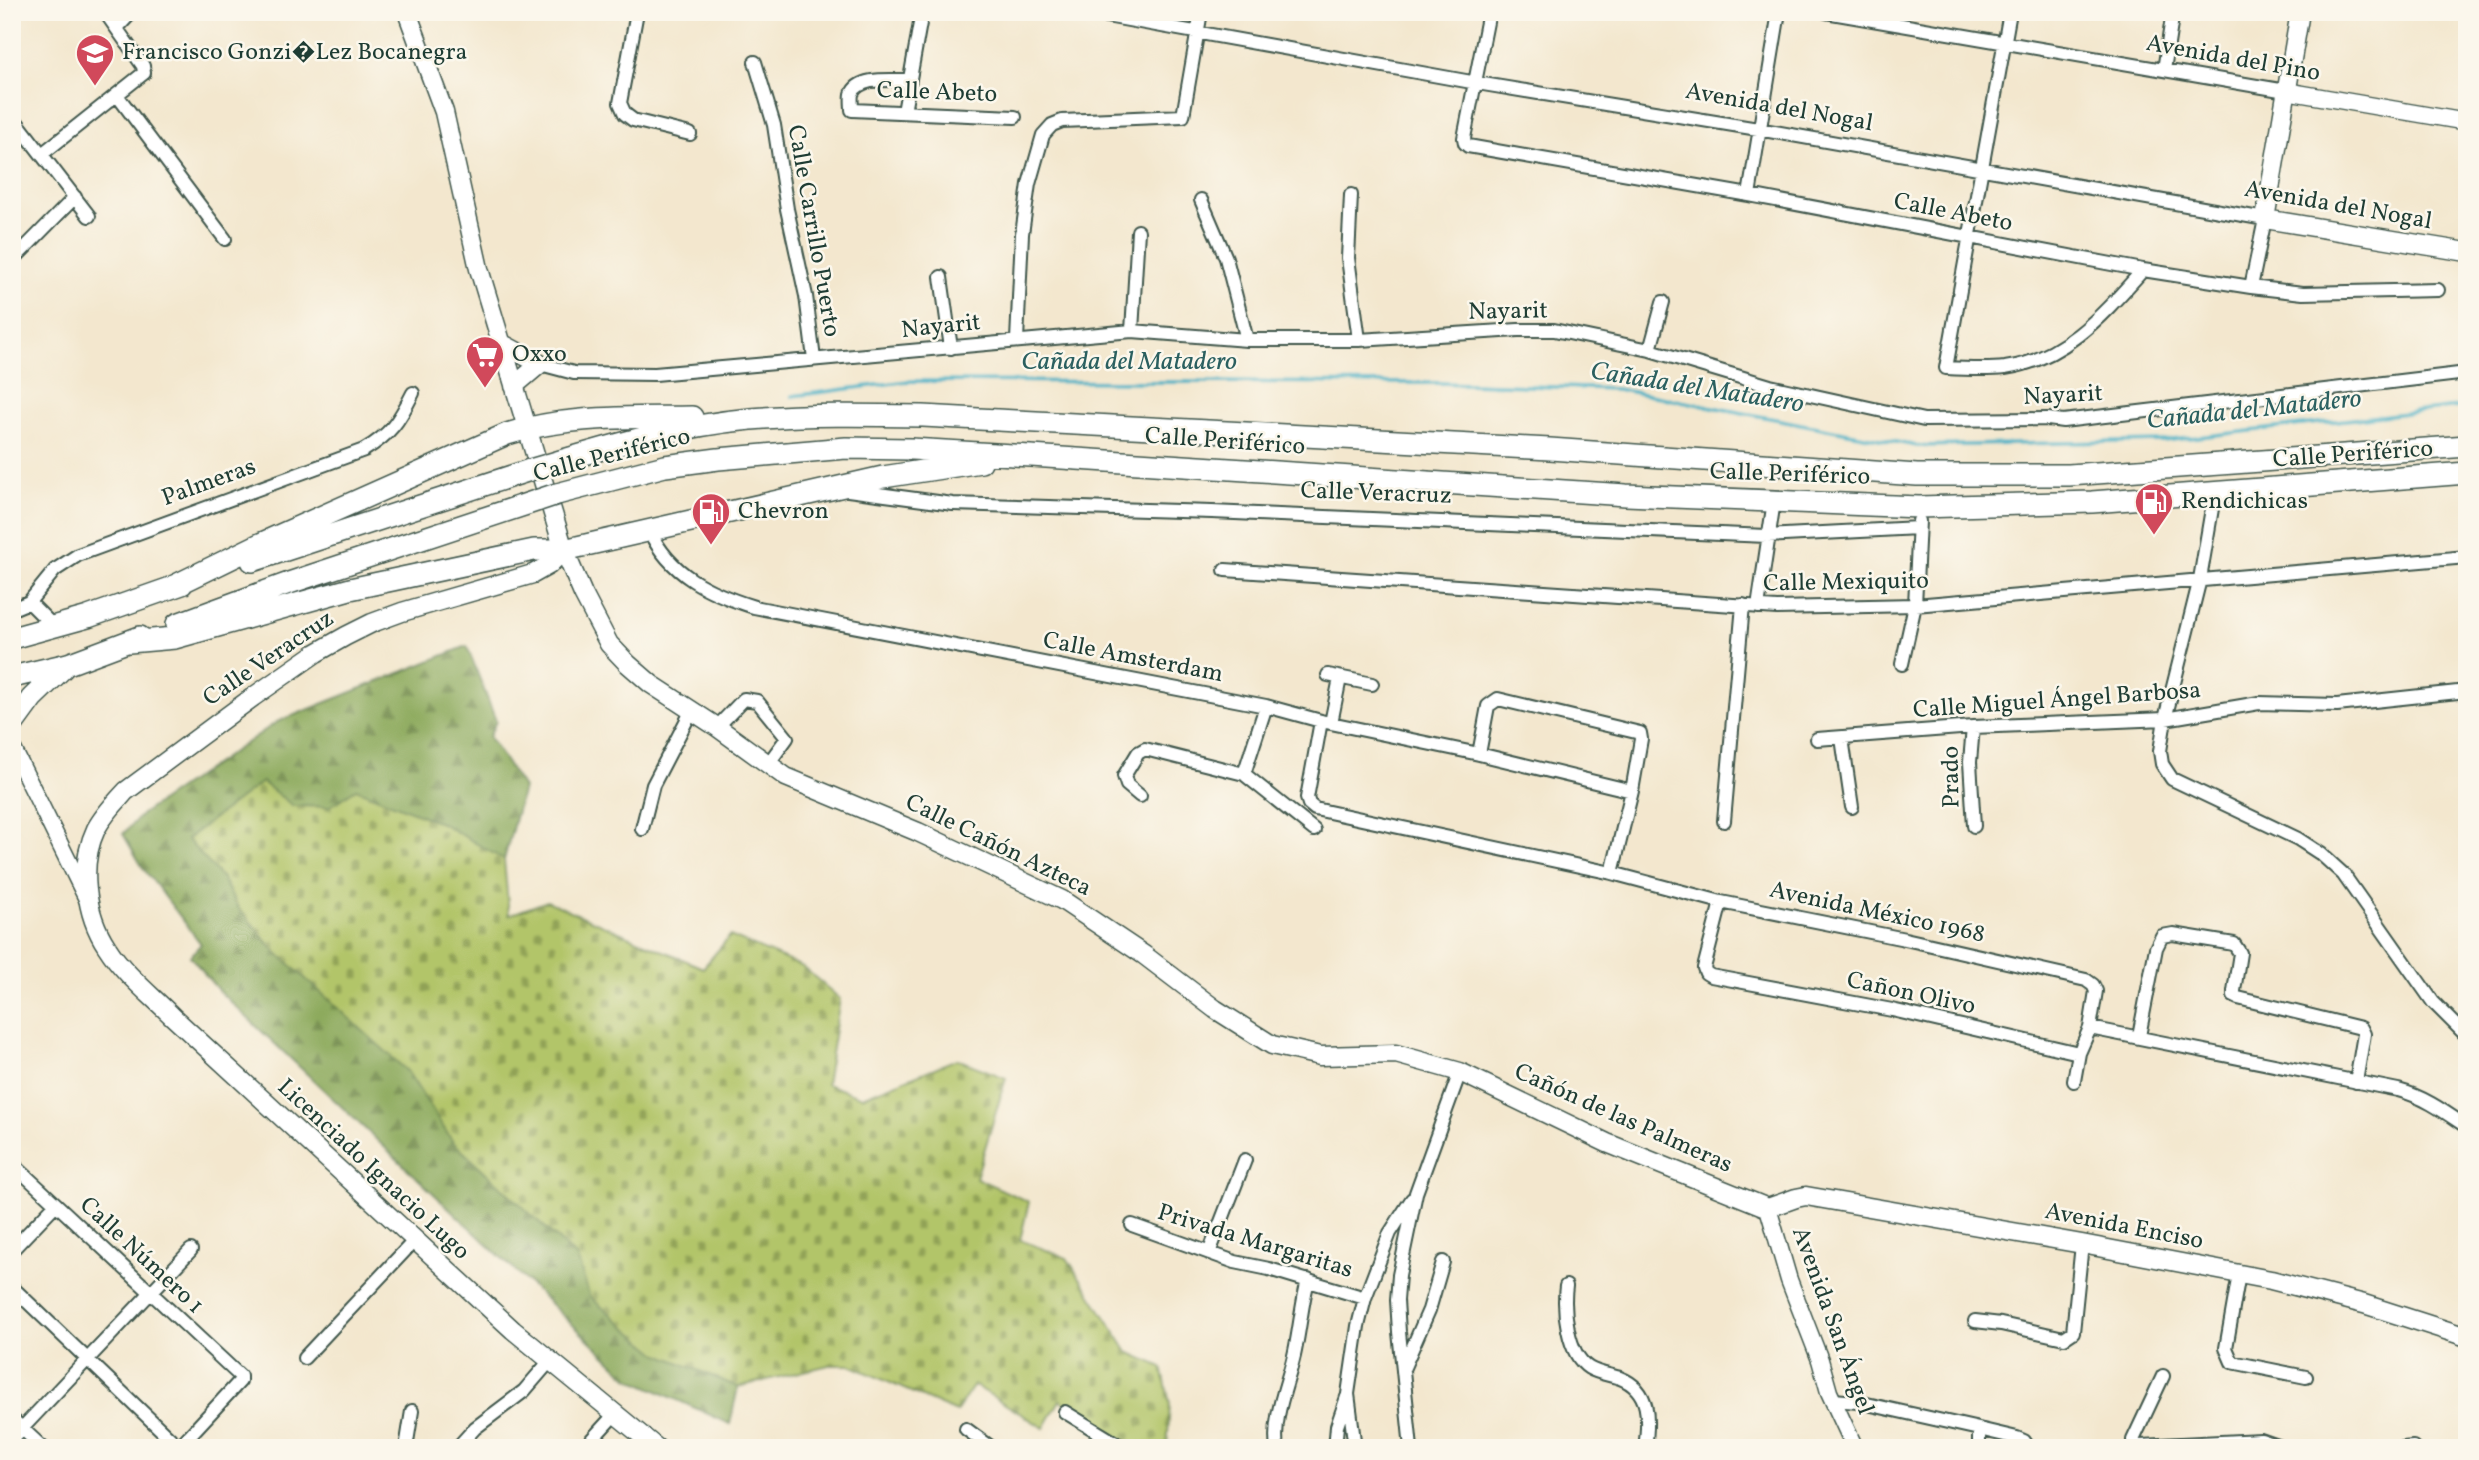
<svg xmlns="http://www.w3.org/2000/svg" width="2479" height="1460" viewBox="0 0 2479 1460" font-family="Vollkorn,serif">
  <style>
    .forest { fill: url(#forest-firs); stroke: #567448; stroke-width: 2 }
    .cemetery { fill: url(#cemetery-stones); stroke: #68814e; stroke-width: 2 }
    .lines { fill: none; stroke-linecap: round; stroke-linejoin: round }
    .stream { stroke: #46b0c5; stroke-width: 3.5 }
    .minor-casing { stroke: #3f564b; stroke-width: 16 }
    .tertiary-casing { stroke: #3f564b; stroke-width: 19 }
    .secondary-casing { stroke: #3f564b; stroke-width: 21 }
    .trunk-casing { stroke: #3f564b; stroke-width: 24 }
    .minor { stroke: #fff; stroke-width: 12 }
    .tertiary { stroke: #fff; stroke-width: 16 }
    .secondary { stroke: #fff; stroke-width: 18 }
    .trunk { stroke: #fff; stroke-width: 21 }
    .trunk-bridge-casing { stroke: #3f564b; stroke-width: 24; stroke-linecap: butt }
    .trunk-bridge { stroke: #fff; stroke-width: 21 }
    .labels { text-anchor: middle; dominant-baseline: central; stroke-width: 5; stroke-linejoin: round; paint-order: stroke }
    .poi-label { font-size: 24px; fill: #1f3d34; stroke: #fbf7ec; text-anchor: start }
    .street-label { font-size: 24px; fill: #1f3d34; stroke: #fbf7ec }
    .water-label { font-size: 26px; font-style: italic; fill: #2b6060; stroke: #fbf7ec }
  </style>
  <defs>
    <pattern id="forest-firs" width="22" height="20" patternUnits="userSpaceOnUse" patternTransform="scale(1.75)"><rect width="22" height="20" fill="#8daa5d"/><path d="M5 1l3.5 6h-7zM16 11l3.5 6h-7z" fill="#738c4e"/></pattern>
    <pattern id="cemetery-stones" width="16" height="16" patternUnits="userSpaceOnUse" patternTransform="scale(1.75)"><rect width="16" height="16" fill="#b2c569"/><path d="M2 7V4a2 2 0 0 1 4 0v3zM10 15v-3a2 2 0 0 1 4 0v3z" fill="#90a157"/></pattern>
  </defs>
  <rect width="100%" height="100%" fill="#fbf7ec"/>
  <filter id="ink" filterUnits="userSpaceOnUse"><feTurbulence type="fractalNoise" baseFrequency=".0143" numOctaves="2"/><feDisplacementMap in="SourceGraphic" scale="14" xChannelSelector="R" yChannelSelector="G"/><feConvolveMatrix kernelMatrix="1 2 1 2 8 2 1 2 1" color-interpolation-filters="sRGB"/></filter>
  <filter id="wash" filterUnits="userSpaceOnUse"><feTurbulence type="fractalNoise" baseFrequency=".00686" numOctaves="4" result="noise"/><feDisplacementMap in="SourceGraphic" scale="28" xChannelSelector="R" yChannelSelector="G"/><feGaussianBlur stdDeviation="1.57" result="paint"/><feColorMatrix in="noise" values="0 0 0 0 0 0 0 0 0 0 0 0 0 0 0 0 0 1.4 0 .05"/><feComposite in="paint" operator="in"/></filter>
  <g filter="url(#wash)">
    <rect width="100%" height="100%" fill="#f3e7ce"/>
    <path class="forest" d="M 467,646 L 496,721 L 489,737 L 523,788 L 504,860 L 443,824 L 356,789 L 329,807 L 293,806 L 262,782 L 187,839 L 222,878 L 239,909 L 407,1071 L 453,1142 L 577,1257 L 590,1297 L 657,1353 L 738,1387 L 730,1424 L 629,1378 L 218,990 L 190,956 L 201,944 L 143,868 L 123,834 L 142,814 L 277,722 Z"/>
    <path class="cemetery" d="M 262,782 L 293,806 L 329,807 L 356,789 L 443,824 L 504,860 L 509,915 L 547,901 L 703,968 L 730,936 L 803,967 L 840,999 L 826,1084 L 862,1097 L 957,1059 L 1006,1078 L 976,1178 L 1029,1202 L 1020,1240 L 1067,1258 L 1128,1352 L 1162,1367 L 1170,1404 L 1167,1448 L 1135,1448 L 1060,1400 L 1044,1428 L 974,1385 L 956,1412 L 850,1365 L 829,1365 L 738,1387 L 657,1353 L 590,1297 L 577,1257 L 453,1142 L 407,1071 L 273,949 L 239,909 L 222,878 L 187,839 Z"/>
    <g class="lines">
      <path class="stream" d="M 792,396 L 909,381 L 1438,383 L 1617,389 L 1917,446 L 2163,441 L 2467,406"/>
    </g>
  </g>
  <g filter="url(#ink)">
    <g class="lines">
      <g class="minor-casing">
        <path id="minor" d="M 637,12 L 620,103 L 625,114 L 633,120 L 690,134
          M 1084,12 L 1477,83 L 1758,129 L 2265,219 L 2251,287
          M 1489,12 L 1464,138 L 1465,143 L 1468,146 L 1749,195 L 2143,270 L 2251,287 L 2303,293 L 2438,290
          M 1826,12 L 2286,91
          M 2010,12 L 1946,368 C 1966,369 1986,370 2005,368 C 2065,360 2105,312 2143,270
          M 117,28 L 132,12
          M 755,62 L 774,125 L 787,209 L 806,296 L 814,359
          M 2164,70 L 2172,18
          M 910,80 C 895,81 859,75 852,94 C 851,98 852,106 852,110 L 1015,117
          M 117,95 L 225,239
          M 904,112 L 922,12
          M 12,116 L 89,216
          M 42,154 L 144,73 L 143,66 L 105,12
          M 1351,195 L 1348,258 L 1359,340
          M 1749,195 L 1779,12
          M 1201,200 L 1226,258 L 1247,340
          M 12,261 L 75,197
          M 941,277 L 951,348
          M 1132,331 L 1138,231
          M 1017,340 L 1022,234 L 1029,184 L 1043,135 L 1052,125 L 1062,121 L 1183,116 L 1201,12
          M 1650,350 L 1663,302
          M 540,364 L 574,373 L 655,374 L 1132,331 L 1247,340 L 1359,340 L 1518,330 L 1554,330 L 1650,350 L 1770,386 L 1924,420 L 2048,419 L 2063,421 L 2467,373
          M 848,490 L 953,504 L 1212,512 L 1767,536 L 1918,528
          M 2215,491 L 2200,579 L 2165,719 L 2160,751 L 2162,764 L 2172,779 L 2298,839 L 2321,854 L 2343,874 L 2433,1002 L 2467,1036
          M 649,530 C 670,575 709,593 754,607 L 1266,706 L 1321,721 L 1479,754 L 1632,791
          M 1225,570 L 1777,608 L 1915,605 L 2467,557
          M 29,602 L 53,626
          M 1758,607 L 1774,501
          M 12,609 L 29,602 L 55,570 L 78,555 L 364,450 C 391,434 399,421 413,393
          M 1902,664 L 1915,605 L 1919,521
          M 1328,675 L 1372,684
          M 1321,721 L 1307,798 L 1309,804 L 1315,809 L 1612,873 L 1721,902 L 1905,939 L 2086,980 L 2093,985 L 2096,991 L 2090,1028 L 2079,1053 L 2074,1081
          M 1331,723 L 1340,678
          M 717,727 L 744,699 L 757,701 L 787,738 L 768,764
          M 1973,727 L 1970,762 L 1974,826
          M 1842,738 L 1852,807
          M 1817,739 L 1973,727 L 2165,719 L 2259,703 L 2337,705 L 2467,691
          M 1479,754 L 1488,706 L 1498,699 L 1640,733 L 1641,739 L 1632,791 L 1612,873
          M 1244,774 L 1266,706
          M 1140,796 L 1127,785 L 1124,776 L 1138,753 L 1145,749 L 1244,774 L 1314,830
          M 1724,821 L 1743,605
          M 642,829 L 653,785 L 692,710
          M 1721,902 L 1704,968 L 1706,973 L 1711,976 L 1892,1010 L 2079,1053
          M 2090,1028 L 2398,1090 C 2425,1097 2445,1112 2467,1127
          M 2139,1036 L 2156,948 L 2162,936 L 2173,934 L 2234,944 L 2240,953 L 2234,991 L 2234,996 L 2238,998 L 2361,1028 L 2364,1034 L 2356,1082
          M 12,1163 L 240,1376 L 240,1381 L 178,1448
          M 1132,1225 L 1235,1262 L 1269,1269 L 1365,1298
          M 12,1250 L 55,1205
          M 1209,1253 L 1245,1160
          M 2239,1274 L 2226,1348 L 2232,1362 L 2306,1377
          M 1566,1286 C 1563,1309 1567,1354 1589,1368 C 1597,1373 1610,1375 1620,1378 C 1651,1390 1649,1420 1645,1448
          M 12,1287 L 180,1448
          M 1975,1321 L 2001,1324 L 2064,1338 L 2073,1332 L 2082,1244
          M 304,1358 L 414,1241
          M 1404,1367 L 1429,1310 L 1443,1262
          M 2163,1376 L 2133,1440 L 2134,1445 L 2140,1446 L 2261,1440 L 2284,1448
          M 1833,1400 L 1858,1402 L 1979,1429 L 2017,1438 L 2024,1441 L 2029,1448
          M 1065,1412 L 1124,1448
          M 12,1419 L 43,1448
          M 966,1429 L 992,1448
          M 1979,1429 L 1979,1448
          M 12,1439 L 191,1250
          M 406,1448 L 412,1411
          M 457,1448 L 475,1428 L 524,1391 L 549,1362
          M 584,1448 L 615,1414
          M 1277,1448 C 1272,1416 1289,1382 1295,1351 C 1300,1327 1302,1303 1308,1280
          M 1335,1448 L 1337,1426 L 1347,1397
          M 1355,1448 L 1348,1394 L 1358,1326 L 1365,1298 L 1390,1233 L 1412,1199
          M 1411,1448 L 1399,1332 L 1397,1300 L 1399,1275 L 1416,1193 L 1460,1072
          M 2403,1448 L 2413,1447"/>
      </g>
      <g class="tertiary-casing">
        <path id="tertiary" d="M 2286,91 L 2467,122
          M 12,747 L 87,899
          M 1768,1208 L 1789,1280 L 1820,1360 L 1829,1392 L 1855,1448"/>
      </g>
      <g class="secondary-casing">
        <path id="secondary" d="M 407,12 L 444,112 L 479,269 L 564,550 L 583,594 L 609,644 L 628,664 L 651,684 L 717,727 L 786,777 L 918,832 L 1062,900 L 1144,955 L 1215,1009 L 1272,1045 L 1320,1056 L 1396,1054 L 1460,1072 L 1607,1143 L 1768,1208 L 1796,1198 L 1806,1196 L 2082,1244 L 2271,1280 L 2364,1304 L 2467,1337
          M 2300,12 L 2265,219 L 2467,252
          M 501,343 L 540,364 L 514,386
          M 564,550 L 549,565 L 533,574 L 402,612 L 372,623 L 346,636 L 316,653 L 253,697 L 126,791 C 115,803 104,814 96,829 C 79,865 85,914 107,947 C 124,974 151,995 173,1017 L 513,1330 L 657,1448"/>
      </g>
      <g class="trunk-casing">
        <path id="trunk" d="M 547,465 C 614,445 681,425 751,419 C 808,414 866,415 923,416 L 1550,449 L 1917,475 L 2069,475 L 2467,446
          M 557,494 L 665,466 L 718,459 L 846,448 L 911,449 L 1031,456 L 1626,495 L 1919,507 L 2092,502 L 2467,473
          M 252,561 L 530,470
          M 170,588 L 260,544 L 507,434 C 567,415 630,418 692,417
          M 177,624 L 289,583 L 539,500
          M 12,638 L 88,617 L 182,584
          M 129,642 L 175,638 L 350,589 L 534,550 L 564,550 L 883,477 L 981,462
          M 12,677 L 68,664 L 140,637
          M 13,724 L 32,698 L 63,668"/>
      </g>
      <use href="#minor" class="minor"/>
      <use href="#tertiary" class="tertiary"/>
      <use href="#secondary" class="secondary"/>
      <use href="#trunk" class="trunk"/>
      <g class="trunk-bridge-casing">
        <path id="trunk-bridge" d="M 530,470 L 547,465
          M 539,500 L 557,494"/>
      </g>
      <use href="#trunk-bridge" class="trunk-bridge"/>
    </g>
  </g>
  <defs>
    <g id="school-pin" transform="scale(2.0125)"><path d="M0 17L-7.5 6A9.5 9.5 0 1 1 7.5 6Z" fill="#d1495b" stroke="#fbf7ec"/><path d="M0-5L7-2L0 1L-7-2ZM-4 1L0 2.5L4 1V4Q0 6-4 4Z" fill="#fff"/></g>
    <g id="supermarket-pin" transform="scale(2.0125)"><path d="M0 17L-7.5 6A9.5 9.5 0 1 1 7.5 6Z" fill="#d1495b" stroke="#fbf7ec"/><path d="M-6-5.5h2.5l.6 2H6L4.5 2H-2.5L-4.4-4H-6ZM-1.5 3.2a1.3 1.3 0 1 0 .1 0ZM3 3.2a1.3 1.3 0 1 0 .1 0Z" fill="#fff"/></g>
    <g id="fuel-pin" transform="scale(2.0125)"><path d="M0 17L-7.5 6A9.5 9.5 0 1 1 7.5 6Z" fill="#d1495b" stroke="#fbf7ec"/><path d="M-5.5-6h7V0h2V4h1.3V-2.5L3-4.5l.8-.8L6-3V5H2.5V1h-1V6h-7ZM-4.2-4.7v3.2H.2V-4.7Z" fill="#fff"/></g>
  </defs>
  <g fill-rule="evenodd">
    <use href="#school-pin" x="95" y="53"/>
    <use href="#supermarket-pin" x="485" y="355"/>
    <use href="#fuel-pin" x="2154" y="502"/>
    <use href="#fuel-pin" x="711" y="512"/>
  </g>
  <g class="labels">
    <g class="poi-label">
      <text x="122" y="53">Francisco Gonzi�Lez Bocanegra</text>
      <text x="512" y="355">Oxxo</text>
      <text x="2181" y="502">Rendichicas</text>
      <text x="738" y="512">Chevron</text>
    </g>
    <g class="street-label">
      <text transform="translate(2233 59) rotate(10)">Avenida del Pino</text>
      <text transform="translate(937 93) rotate(2)">Calle Abeto</text>
      <text transform="translate(1779 108) rotate(10)">Avenida del Nogal</text>
      <text transform="translate(2338 206) rotate(10)">Avenida del Nogal</text>
      <text transform="translate(1953 213) rotate(11)">Calle Abeto</text>
      <text transform="translate(813 231) rotate(80)">Calle Carrillo Puerto</text>
      <text transform="translate(1508 312) rotate(-1)">Nayarit</text>
      <text transform="translate(941 327) rotate(-6)">Nayarit</text>
      <text transform="translate(2063 396) rotate(-3)">Nayarit</text>
      <text transform="translate(1225 442) rotate(4)">Calle Periférico</text>
      <text transform="translate(2353 455) rotate(-4)">Calle Periférico</text>
      <text transform="translate(612 456) rotate(-14)">Calle Periférico</text>
      <text transform="translate(1790 475) rotate(2)">Calle Periférico</text>
      <text transform="translate(209 483) rotate(-20)">Palmeras</text>
      <text transform="translate(1376 494) rotate(2)">Calle Veracruz</text>
      <text transform="translate(1846 583) rotate(-1)">Calle Mexiquito</text>
      <text transform="translate(1133 658) rotate(11)">Calle Amsterdam</text>
      <text transform="translate(269 659) rotate(-34)">Calle Veracruz</text>
      <text transform="translate(2057 701) rotate(-4)">Calle Miguel Ángel Barbosa</text>
      <text transform="translate(1952 777) rotate(-91)">Prado</text>
      <text transform="translate(998 846) rotate(26)">Calle Cañón Azteca</text>
      <text transform="translate(1877 913) rotate(12)">Avenida México 1968</text>
      <text transform="translate(1911 994) rotate(12)">Cañon Olivo</text>
      <text transform="translate(1623 1119) rotate(24)">Cañón de las Palmeras</text>
      <text transform="translate(373 1170) rotate(43)">Licenciado Ignacio Lugo</text>
      <text transform="translate(2124 1227) rotate(11)">Avenida Enciso</text>
      <text transform="translate(1255 1242) rotate(17)">Privada Margaritas</text>
      <text transform="translate(141 1256) rotate(43)">Calle Número 1</text>
      <text transform="translate(1832 1321) rotate(70)">Avenida San Ángel</text>
    </g>
    <g class="water-label">
      <text x="1129" y="362">Cañada del Matadero</text>
      <text transform="translate(1697 388) rotate(9)">Cañada del Matadero</text>
      <text transform="translate(2254 410) rotate(-6)">Cañada del Matadero</text>
    </g>
  </g>
  <rect width="2479" height="1460" fill="none" stroke="#fbf7ec" stroke-width="42"/>
</svg>
